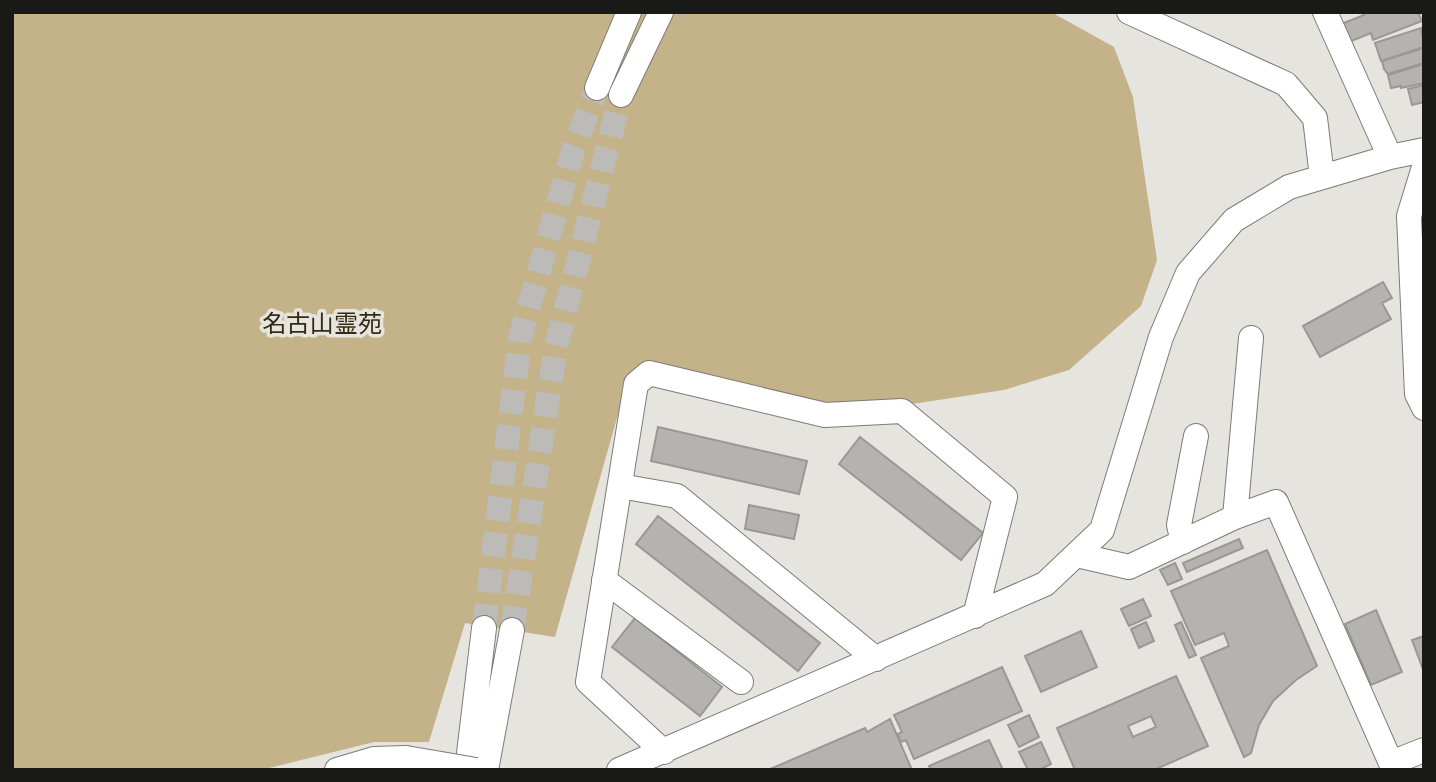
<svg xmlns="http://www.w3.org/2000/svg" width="1436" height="782" viewBox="0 0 1436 782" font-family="Figtree,'Noto Sans JP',sans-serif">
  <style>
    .green { fill: #c4b289 }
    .building { fill: #b5b3af; stroke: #9a9894; stroke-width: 2; fill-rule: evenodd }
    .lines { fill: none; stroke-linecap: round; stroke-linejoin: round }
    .minor-tunnel { stroke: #bcbbb7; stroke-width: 24; stroke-dasharray: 24 12; stroke-linecap: butt }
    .minor-casing { stroke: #7d7b78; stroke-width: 26 }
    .minor { stroke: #fff; stroke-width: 24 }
    .minor-bridge-casing { stroke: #7d7b78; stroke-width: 26; stroke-linecap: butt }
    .minor-bridge { stroke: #fff; stroke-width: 24 }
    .labels { text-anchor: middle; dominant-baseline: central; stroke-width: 7; stroke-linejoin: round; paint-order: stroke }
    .park-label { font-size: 24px; fill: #352a10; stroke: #e5e4df }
  </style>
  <rect width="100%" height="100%" fill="#e5e4df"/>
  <path class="green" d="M 12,12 L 1051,12 L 1114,47 L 1133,97 L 1157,260 L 1141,306 L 1069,370 L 1004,390 L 912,404 L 826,404 L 628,379 L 555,637 L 465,623 L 429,742 L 374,742 L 261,770 L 12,770 Z"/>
  <path class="building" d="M 1362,12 L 1418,12 L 1422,21 L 1373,40 L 1371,33 L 1349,42 L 1341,24 L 1364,15 Z
    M 1421,28 L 1424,47 L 1381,61 L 1375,43 Z
    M 1424,48 L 1424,63 L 1388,74 L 1384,69 L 1382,61 Z
    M 1424,64 L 1424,83 L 1401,88 L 1401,86 L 1391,88 L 1388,75 Z
    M 1424,85 L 1424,102 L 1412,105 L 1408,89 Z
    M 1383,282 L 1392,298 L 1382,303 L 1391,319 L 1320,357 L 1303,326 Z
    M 658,427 L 807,461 L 799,494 L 651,461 Z
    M 860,437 L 983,533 L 961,560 L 839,464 Z
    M 749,505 L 799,515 L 794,539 L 745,529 Z
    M 658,516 L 820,643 L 798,671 L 636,544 Z
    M 1239,539 L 1243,548 L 1187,572 L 1183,563 Z
    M 1267,550 L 1317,666 L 1296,680 L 1273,701 L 1259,725 L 1251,753 L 1244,757 L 1201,658 L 1229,646 L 1224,633 L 1195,645 L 1171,591 Z
    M 1175,563 L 1182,579 L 1168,585 L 1160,570 Z
    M 1143,599 L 1151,616 L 1129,626 L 1121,609 Z
    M 1376,610 L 1402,672 L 1371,685 L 1345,624 Z
    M 635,618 L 722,687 L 700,716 L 612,647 Z
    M 1146,622 L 1154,641 L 1139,648 L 1131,629 Z
    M 1181,622 L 1196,655 L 1189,658 L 1175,625 Z
    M 1081,631 L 1097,667 L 1041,692 L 1025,656 Z
    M 1424,636 L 1424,672 L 1412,640 Z
    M 1002,667 L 1022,711 L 914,759 L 906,740 L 901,742 L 898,734 L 902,732 L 894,715 Z
    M 1176,676 L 1208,746 L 1154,770 L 1075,770 L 1057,728 ZM 1151,716 L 1156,727 L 1133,737 L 1128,726 Z
    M 1029,715 L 1039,737 L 1019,747 L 1008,725 Z
    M 890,719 L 912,770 L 768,770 L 865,728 L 867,732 Z
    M 989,740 L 1003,770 L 931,770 L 929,766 Z
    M 1041,742 L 1051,764 L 1039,770 L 1028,770 L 1019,752 Z"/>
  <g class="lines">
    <path class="minor-tunnel" d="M 484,628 L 520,338 L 573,151 L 597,88
      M 512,630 L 556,347 L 621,95"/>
    <g class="minor-casing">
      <path id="minor" d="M 1129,12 L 1286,84 L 1315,118 L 1322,177
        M 1325,12 L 1390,157
        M 597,88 L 629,12
        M 621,95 L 661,12
        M 1424,167 L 1409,216 L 1417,394 L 1424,408
        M 620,486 L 677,496 L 876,659
        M 1235,517 L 1251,338
        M 1183,542 L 1179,525 L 1196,436
        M 1077,555 L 1129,567 L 1235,517 L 1276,502 L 1394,770
        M 604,580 L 741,682
        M 664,752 L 588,682 L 636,384 L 649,373 L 825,415 L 902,411 L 1005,497 L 975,616
        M 1391,763 L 1424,750
        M 337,770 L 374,759 L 406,758
        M 467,770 L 484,628
        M 486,770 L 512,630
        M 619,770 L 1045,584 L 1102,530 L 1161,337 L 1188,273 L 1234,220 L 1289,187 L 1390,157 L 1424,150"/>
    </g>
    <use href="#minor" class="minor"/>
    <g class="minor-bridge-casing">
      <path id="minor-bridge" d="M 406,758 L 476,770"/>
    </g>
    <use href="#minor-bridge" class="minor-bridge"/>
  </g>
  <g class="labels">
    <g class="park-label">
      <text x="322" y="323">名古山霊苑</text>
    </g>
  </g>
  <rect width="1436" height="782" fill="none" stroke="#191917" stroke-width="28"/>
</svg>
